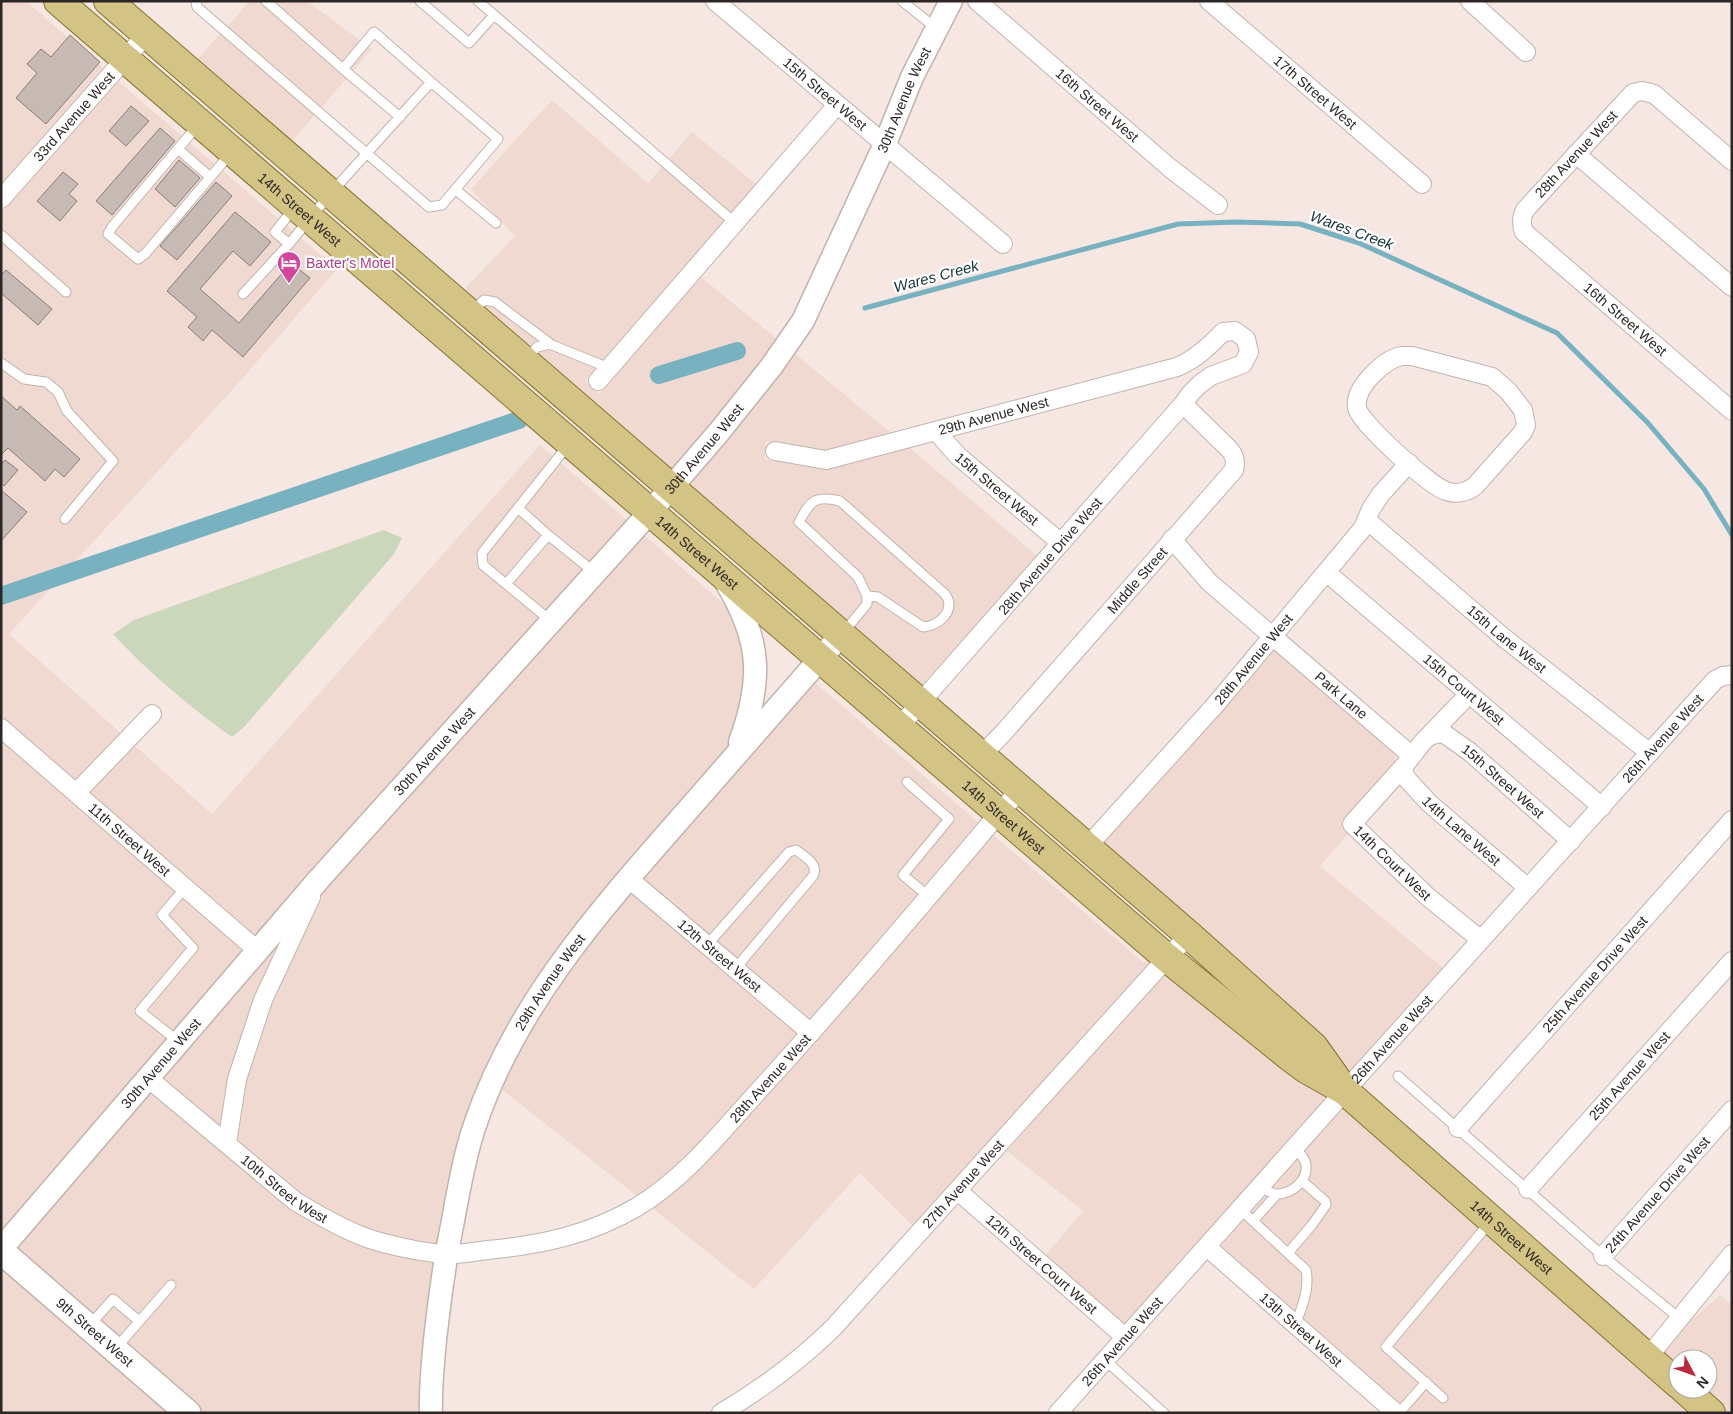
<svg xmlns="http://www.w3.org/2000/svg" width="1733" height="1414" viewBox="0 0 1733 1414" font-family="Helvetica,sans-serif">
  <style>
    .built { fill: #f0d9d1 }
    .green { fill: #cad7bb }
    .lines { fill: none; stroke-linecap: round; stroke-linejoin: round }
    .stream { stroke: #78b1c0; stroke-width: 5 }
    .canal { stroke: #78b1c0; stroke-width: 18 }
    .building { fill: #c7b9b4; stroke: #8a7c77 }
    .service-casing { stroke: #c1b3ad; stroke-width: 11 }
    .minor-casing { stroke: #c1b3ad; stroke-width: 20 }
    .tertiary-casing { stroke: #c1b3ad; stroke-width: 25 }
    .secondary-casing { stroke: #c1b3ad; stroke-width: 28 }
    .primary-casing { stroke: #86722d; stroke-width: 30 }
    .service { stroke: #fff; stroke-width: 9 }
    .minor { stroke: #fff; stroke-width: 18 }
    .tertiary { stroke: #fff; stroke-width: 22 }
    .secondary { stroke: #fff; stroke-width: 25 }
    .primary { stroke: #d3c384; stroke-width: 28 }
    .labels { text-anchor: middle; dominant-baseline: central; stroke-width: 4.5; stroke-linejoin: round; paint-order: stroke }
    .street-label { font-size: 14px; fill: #2c2725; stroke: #fff }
    .hotel-label { font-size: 14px; fill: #b23c85; stroke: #fff; text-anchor: start }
    .water-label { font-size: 15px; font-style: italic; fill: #133038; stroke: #fff }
  </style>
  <rect width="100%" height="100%" fill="#f6e7e2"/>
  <path class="built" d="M 1,1 L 26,1 L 103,68 L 1,184 Z
    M 250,1 L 307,1 L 372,49 L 288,146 L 193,64 Z
    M 117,80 L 337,269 L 242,379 L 9,634 L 121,733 L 75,781 L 1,717 L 1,213 Z
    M 552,100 L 648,183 L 692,132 L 756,184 L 585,381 L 599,394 L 701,277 L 778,340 L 763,361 L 669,475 L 460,294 L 515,236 L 471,189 Z
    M 793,352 L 891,433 L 824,451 L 766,441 L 765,459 L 829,469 L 909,447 L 1037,556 L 918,690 L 683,488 Z
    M 540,445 L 629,522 L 317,867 L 315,866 L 312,872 L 256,938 L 89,793 L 135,746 L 212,814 Z
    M 643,534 L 732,611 L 747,663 L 742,711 L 727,750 L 546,966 L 439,1244 L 393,1236 L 354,1224 L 318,1205 L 300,1194 L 237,1140 L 246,1082 L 272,1004 L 328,884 Z
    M 1273,649 L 1399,756 L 1395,756 L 1395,762 L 1345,818 L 1345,829 L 1349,833 L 1320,866 L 1443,968 L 1345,1076 L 1100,847 L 1223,710 Z
    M 813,681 L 978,822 L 809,1021 L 641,878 L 739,766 L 741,767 L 744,760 Z
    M 1,739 L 245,951 L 1,1234 Z
    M 993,835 L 1144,963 L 1152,956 L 1154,958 L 913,1226 L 860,1173 L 754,1289 L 652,1208 L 673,1193 L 705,1164 L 812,1046 Z
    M 629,891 L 797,1033 L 691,1151 L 660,1179 L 637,1196 L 500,1088 L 519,1048 L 562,977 Z
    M 281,939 L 254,996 L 229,1075 L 220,1127 L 161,1077 Z
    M 1168,970 L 1331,1093 L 1124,1325 L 1045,1256 L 1083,1211 L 1007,1151 Z
    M 150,1090 L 217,1146 L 217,1150 L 223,1151 L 290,1207 L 309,1220 L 347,1240 L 367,1247 L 391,1254 L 436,1261 L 421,1413 L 201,1413 L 13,1250 Z
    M 1346,1103 L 1696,1413 L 1409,1413 L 1220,1247 Z
    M 1,1262 L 175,1413 L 1,1413 Z
    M 1720,1295 L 1732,1305 L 1732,1413 L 1724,1413 L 1697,1389 L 1708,1389 L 1708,1359 L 1678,1359 L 1678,1372 L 1660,1357 L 1685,1326 Z"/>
  <path class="green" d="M 384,530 L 402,538 L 394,554 L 245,726 L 232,737 C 191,708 147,671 113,634 L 134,620 Z"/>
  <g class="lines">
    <path class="stream" d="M 865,308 L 1178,224 L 1237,222 L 1300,224 L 1359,243 L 1557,333 L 1648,423 L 1704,489 L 1732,535"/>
    <path class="canal" d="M 659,375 L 737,351
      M 1,596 L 519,420"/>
  </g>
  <path class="building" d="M 70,35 L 100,62 L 46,124 L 16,98 L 37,73 L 27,64 L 41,49 L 51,57 Z
    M 131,106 L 149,121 L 126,146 L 109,131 Z
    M 160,128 L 175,141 L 112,215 L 96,201 Z
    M 179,160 L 200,178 L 175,207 L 155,189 Z
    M 63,172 L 78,184 L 69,194 L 77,201 L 60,221 L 37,201 Z
    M 216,182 L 232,196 L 177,260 L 160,246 Z
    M 235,212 L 271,242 L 250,266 L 233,251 L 200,289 L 239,323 L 291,263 L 310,278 L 243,357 L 212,330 L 203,341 L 188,327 L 197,317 L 167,291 Z
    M 6,270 L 52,309 L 38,325 L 1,293 L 1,275 Z
    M 1,396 L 17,410 L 20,406 L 80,459 L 64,477 L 55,469 L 45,481 L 8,448 L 1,455 Z
    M 5,460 L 18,470 L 4,486 L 1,483 L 1,465 Z
    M 1,490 L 27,512 L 1,541 Z"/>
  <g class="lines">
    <g class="service-casing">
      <path id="service" d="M 196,1 L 197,7 L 429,207 L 442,205 L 498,139 L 431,82 L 330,194 L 289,244 L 243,294
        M 266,1 L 343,69 L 374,32 L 431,82
        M 420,1 L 469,43 L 494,15
        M 478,1 L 735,223
        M 902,1 L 937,29
        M 343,69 L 400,117
        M 198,125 L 112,227 L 108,234 L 138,259 L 145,254 L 230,154
        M 178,149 L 210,177
        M 456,190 L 496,223
        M 1,235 L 66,292
        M 289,244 L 275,232 L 294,208
        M 471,312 L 484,300 L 495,302 L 552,345 L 609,368
        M 526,359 L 537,347 L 550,344
        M 1,363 L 24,379 L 46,382 L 58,392 L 67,411 L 113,461 L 65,519
        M 518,508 L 548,535 L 594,572
        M 506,584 L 548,535
        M 551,621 L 483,565 L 482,553 L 569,444
        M 843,633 L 867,604 L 867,596 L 858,577 L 799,522 C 811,500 815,495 840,501 L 945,594 C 957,610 939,626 923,627 L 878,597 L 867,596
        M 907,782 L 949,819 L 903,875 L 928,896
        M 707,945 L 789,852 L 796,850 C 805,856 819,865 813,876 L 735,969
        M 179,1042 L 140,1011 L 193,948 L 162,915 L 185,888
        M 1398,1076 L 1603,1256 L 1679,1318
        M 1259,1187 C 1265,1190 1272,1194 1278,1194 C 1293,1193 1308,1180 1306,1165 C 1305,1157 1299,1153 1294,1148
        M 1240,1209 L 1306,1270 C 1310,1288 1302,1309 1295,1324
        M 1253,1221 L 1277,1194
        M 1288,1253 L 1312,1225 L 1326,1205 L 1325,1201 L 1302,1181
        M 89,1326 L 113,1299 L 139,1321
        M 116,1348 L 171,1285
        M 1105,1360 L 1164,1413
        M 1443,1398 L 1386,1347 L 1490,1222
        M 1399,1413 L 1426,1382"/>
    </g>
    <g class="minor-casing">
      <g id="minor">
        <path id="s1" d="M 715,1 L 1003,244"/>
        <path id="s2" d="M 977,1 L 1170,168 L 1218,205"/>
        <path id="s3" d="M 1209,1 L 1422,184"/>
        <path d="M 1470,1 L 1526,52"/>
        <path d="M 1576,154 L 1732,287"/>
        <path id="s4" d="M 1732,161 L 1654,94 L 1642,91 L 1633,93 L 1525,210 C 1521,218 1521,224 1524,232 L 1732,411"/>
        <path id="s5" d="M 1,199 L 146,35"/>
        <path d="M 1402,356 L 1412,356 L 1492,377 L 1508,391 L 1523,410 L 1526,425 L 1523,432 L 1475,486 C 1467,492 1456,495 1446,491 C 1430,486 1360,423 1357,408 C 1355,395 1365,382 1373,374 C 1381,366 1390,358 1402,356 Z"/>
        <path d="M 598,381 L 837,105"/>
        <path id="s6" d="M 936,431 L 958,456 L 1061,543"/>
        <path id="s7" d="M 775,451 L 826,460 L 1177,367 C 1196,359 1209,346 1223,332 L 1235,331 L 1246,339 L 1249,352 L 1243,364 L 1211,376 L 1200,384 L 1191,393 L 1183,404 L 899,727"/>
        <path id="s8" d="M 1368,521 L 1503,637 L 1650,753"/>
        <path id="s9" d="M 1172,539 L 1209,582 L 1411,755"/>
        <path id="s10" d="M 1326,572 L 1602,807"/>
        <path id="s11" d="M 1469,694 L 1422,743 L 1404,766 L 1352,824 L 1428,897 L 1481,940"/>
        <path id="s12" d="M 1,728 L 258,951"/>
        <path id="s13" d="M 1430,736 L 1440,733 L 1446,735 L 1470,752 L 1571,841"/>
        <path id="s14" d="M 981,756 L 1005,731 L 1234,470 C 1236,461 1235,456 1229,449 L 1183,404"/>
        <path id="s15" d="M 1404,766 L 1404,774 L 1407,779 L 1429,803 L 1528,888"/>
        <path d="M 76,793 L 152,714"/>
        <path id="s16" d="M 1087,847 L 1216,704 L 1363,528 L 1371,509 L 1381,494 L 1409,463"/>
        <path id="s17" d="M 628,878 L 811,1033"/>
        <path id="s18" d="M 148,1078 L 295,1201 C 318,1215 342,1229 367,1238 C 387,1245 425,1253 446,1254 C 459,1255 474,1252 487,1250 C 541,1245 589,1235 637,1207 C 687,1177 724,1128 763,1086 C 844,997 922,905 999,813 L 1020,790"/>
        <path id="s19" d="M 1458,1128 L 1732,820"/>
        <path d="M 227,1143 L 237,1079 L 263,1000 L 311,897"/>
        <path id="s20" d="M 1528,1189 L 1732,961"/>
        <path id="s21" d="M 958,1191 L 1125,1337"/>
        <path id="s22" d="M 1207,1247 L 1396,1413"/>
        <path id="s23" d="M 1603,1256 L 1732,1110"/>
        <path d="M 1648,1357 L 1732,1254"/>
        <path id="s24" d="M 721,1413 C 762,1389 799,1361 833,1328 L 1167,958 L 1189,935"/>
        <path id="s25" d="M 1058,1413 L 1345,1091 L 1715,680 L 1723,676 L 1732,675"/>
      </g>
    </g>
    <g class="tertiary-casing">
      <g id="tertiary">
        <path d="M 726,582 C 761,640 763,679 740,742"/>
        <path id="s26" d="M 1,1249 L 320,878 L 650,512 L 719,432 L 771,367 L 803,321 L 885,144 L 912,77 L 951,1"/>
        <path id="s27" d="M 431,1413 C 430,1388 433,1364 435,1340 C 439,1305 443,1271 450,1236 C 457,1201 463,1159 475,1125 C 514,1009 594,917 673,827 C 729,763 785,699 841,635"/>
      </g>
    </g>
    <g class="secondary-casing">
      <g id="secondary">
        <path id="s28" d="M 1,1251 L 188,1413"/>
      </g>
    </g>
    <g class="primary-casing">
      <g id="primary">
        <path id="s29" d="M 58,1 L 1167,958 L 1290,1057 L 1306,1069 L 1345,1091 L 1678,1384"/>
        <path d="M 108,1 L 1189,935 L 1314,1047 L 1341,1085"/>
        <path d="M 1684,1389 L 1711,1413"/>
      </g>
    </g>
    <use href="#service" class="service"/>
    <use href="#minor" class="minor"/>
    <use href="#tertiary" class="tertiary"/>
    <use href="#secondary" class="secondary"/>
    <use href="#primary" class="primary"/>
  </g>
  <defs>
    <g id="hotel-pin" transform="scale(1.25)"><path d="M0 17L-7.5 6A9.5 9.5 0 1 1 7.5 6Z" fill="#d1479c" stroke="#fff"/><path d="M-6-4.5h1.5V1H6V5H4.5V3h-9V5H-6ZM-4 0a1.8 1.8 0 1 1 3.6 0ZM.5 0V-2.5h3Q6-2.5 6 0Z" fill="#fff"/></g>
  </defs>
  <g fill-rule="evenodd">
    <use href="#hotel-pin" x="289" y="263"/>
  </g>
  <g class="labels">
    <g class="street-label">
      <text stroke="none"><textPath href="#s3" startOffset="140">17th Street West</textPath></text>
      <text stroke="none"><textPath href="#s1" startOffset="144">15th Street West</textPath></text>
      <text stroke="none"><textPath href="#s26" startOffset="1470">30th Avenue West</textPath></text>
      <text stroke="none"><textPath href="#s2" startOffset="159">16th Street West</textPath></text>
      <text stroke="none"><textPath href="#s5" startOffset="110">33rd Avenue West</textPath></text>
      <text transform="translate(1576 154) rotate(-47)">28th Avenue West</text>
      <text stroke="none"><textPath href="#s29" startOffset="319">14th Street West</textPath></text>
      <text stroke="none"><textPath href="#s4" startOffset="440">16th Street West</textPath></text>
      <text stroke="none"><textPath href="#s7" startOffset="225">29th Avenue West</textPath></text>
      <text stroke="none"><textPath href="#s26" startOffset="1065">30th Avenue West</textPath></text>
      <text stroke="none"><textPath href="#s6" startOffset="84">15th Street West</textPath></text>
      <text stroke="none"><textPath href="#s29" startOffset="844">14th Street West</textPath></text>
      <text transform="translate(1050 556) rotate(-49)">28th Avenue Drive West</text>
      <text stroke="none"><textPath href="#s14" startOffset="235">Middle Street</textPath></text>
      <text stroke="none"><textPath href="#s8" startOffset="182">15th Lane West</textPath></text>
      <text stroke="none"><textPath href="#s16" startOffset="251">28th Avenue West</textPath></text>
      <text stroke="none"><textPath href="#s10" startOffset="181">15th Court West</textPath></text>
      <text stroke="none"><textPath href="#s9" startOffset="231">Park Lane</textPath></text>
      <text stroke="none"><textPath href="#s25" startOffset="906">26th Avenue West</textPath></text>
      <text stroke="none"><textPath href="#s26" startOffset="660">30th Avenue West</textPath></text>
      <text stroke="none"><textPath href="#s13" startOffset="90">15th Street West</textPath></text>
      <text stroke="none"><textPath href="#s29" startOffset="1249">14th Street West</textPath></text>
      <text stroke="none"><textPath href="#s15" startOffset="89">14th Lane West</textPath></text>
      <text stroke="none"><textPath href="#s12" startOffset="170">11th Street West</textPath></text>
      <text stroke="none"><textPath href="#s11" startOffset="231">14th Court West</textPath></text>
      <text stroke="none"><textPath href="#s17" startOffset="120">12th Street West</textPath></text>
      <text stroke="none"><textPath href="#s19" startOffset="206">25th Avenue Drive West</textPath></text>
      <text stroke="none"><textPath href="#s27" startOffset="454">29th Avenue West</textPath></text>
      <text stroke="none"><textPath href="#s25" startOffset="501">26th Avenue West</textPath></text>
      <text stroke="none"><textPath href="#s26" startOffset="245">30th Avenue West</textPath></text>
      <text stroke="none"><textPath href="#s20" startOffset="152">25th Avenue West</textPath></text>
      <text stroke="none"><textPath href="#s18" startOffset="738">28th Avenue West</textPath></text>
      <text stroke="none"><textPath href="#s24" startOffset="335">27th Avenue West</textPath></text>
      <text stroke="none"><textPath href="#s18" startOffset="176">10th Street West</textPath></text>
      <text stroke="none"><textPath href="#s23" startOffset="82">24th Avenue Drive West</textPath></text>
      <text stroke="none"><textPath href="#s29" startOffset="1909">14th Street West</textPath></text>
      <text stroke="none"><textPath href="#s21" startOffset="111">12th Street Court West</textPath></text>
      <text stroke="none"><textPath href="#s22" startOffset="125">13th Street West</textPath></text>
      <text stroke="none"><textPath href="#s28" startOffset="124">9th Street West</textPath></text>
      <text stroke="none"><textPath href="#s25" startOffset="96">26th Avenue West</textPath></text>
    </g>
    <g class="hotel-label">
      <text x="306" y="263">Baxter's Motel</text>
    </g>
    <g class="water-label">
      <text transform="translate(1352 230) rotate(20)">Wares Creek</text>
      <text transform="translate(936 276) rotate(-15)">Wares Creek</text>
    </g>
  </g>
  <rect width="1733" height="1414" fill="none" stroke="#2c2725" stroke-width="5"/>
  <g transform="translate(1693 1374) rotate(131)"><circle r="24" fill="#ffffff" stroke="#aba9a8"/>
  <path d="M0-4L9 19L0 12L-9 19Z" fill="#b9283c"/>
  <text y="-8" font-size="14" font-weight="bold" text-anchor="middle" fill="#2c2725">N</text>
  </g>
</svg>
